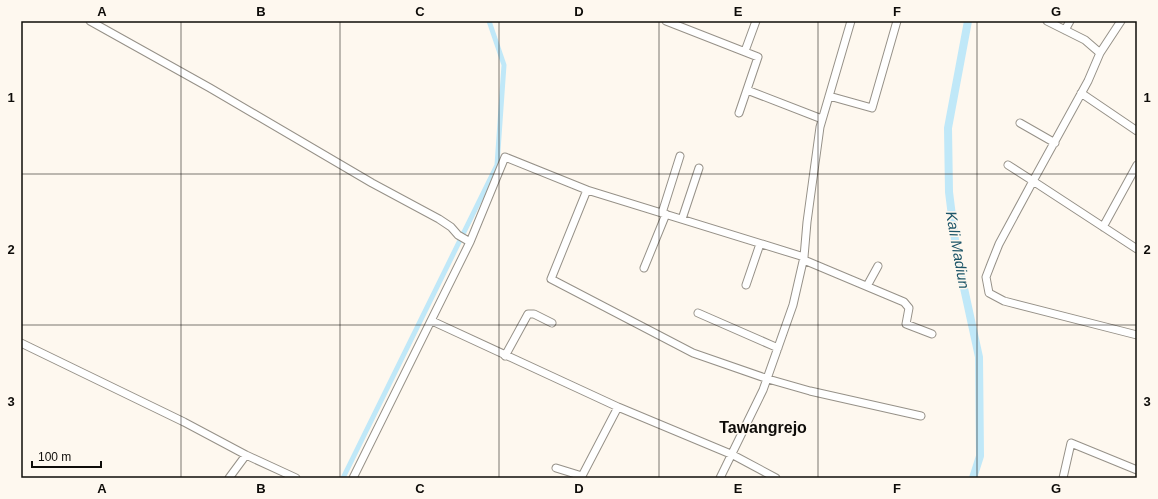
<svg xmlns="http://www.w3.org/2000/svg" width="1158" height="499" viewBox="0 0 1158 499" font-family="Helvetica,sans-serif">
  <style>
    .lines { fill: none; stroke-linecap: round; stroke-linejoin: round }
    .canal { stroke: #c0e8f8; stroke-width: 5 }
    .river { stroke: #c0e8f8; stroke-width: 8 }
    .minor-casing { stroke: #969188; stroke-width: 9 }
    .minor { stroke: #fff; stroke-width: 7 }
    .grid { fill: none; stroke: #0e0c09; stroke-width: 1; stroke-opacity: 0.55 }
    .labels { text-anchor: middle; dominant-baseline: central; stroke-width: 3; stroke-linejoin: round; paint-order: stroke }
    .water-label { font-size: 15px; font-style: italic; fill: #1d5568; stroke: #fef8ef }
    .quarter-label { font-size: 16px; font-weight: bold; fill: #0e0c09; stroke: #fef8ef }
    .neatline { fill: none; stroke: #0e0c09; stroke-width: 1.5 }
    .grid-label { font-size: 13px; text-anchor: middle; font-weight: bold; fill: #0e0c09 }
  </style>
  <rect width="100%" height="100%" fill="#fef8ef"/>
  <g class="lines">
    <path class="canal" d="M 343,478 L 497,165 L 504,65 L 489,21"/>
    <path class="river" d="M 968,21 L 948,128 L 949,192 L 957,256 L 979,357 L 980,456 L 973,478"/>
    <g class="minor-casing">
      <path id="minor" d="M 90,21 L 210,88 L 372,183 L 439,219 L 451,227 L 458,235 L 470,242
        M 666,21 L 758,57 L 739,113
        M 1047,21 L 1085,40 L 1100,53
        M 1121,21 L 1100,53 L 1088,81 L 1033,181 L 1137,249
        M 1065,30 L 1070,21
        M 745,51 L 756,21
        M 747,90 L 822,119
        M 1081,93 L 1137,131
        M 829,96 L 872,108 L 897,21
        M 1020,123 L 1055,143
        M 1008,165 L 1033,181 L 999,244 L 991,264 L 986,277 L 989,293 L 1004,301 L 1137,335
        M 587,190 L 551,279 L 693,353 L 768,379 L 810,391 L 921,416
        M 662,213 L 680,156
        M 682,219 L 699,168
        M 1103,227 L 1137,165
        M 804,260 L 904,302 L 909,308 L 906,324 L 932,334
        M 644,268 L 666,214
        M 746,285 L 760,244
        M 867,286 L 878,266
        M 698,313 L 778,348
        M 432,321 L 618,407 L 733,455 L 776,478
        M 21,343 L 184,422 L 246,455 L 296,478
        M 505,356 L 528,314 L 534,314 L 552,323
        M 556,468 L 582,476 L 618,407
        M 229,478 L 246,455
        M 353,478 L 470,242 L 505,157 L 587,190 L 804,257
        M 720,478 L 763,390 L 793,305 L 804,257 L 807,222 L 820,127 L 851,21
        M 1063,478 L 1071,443 L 1137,470"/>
    </g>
    <use href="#minor" class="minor"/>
  </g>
  <path class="grid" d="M 181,21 L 181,478M 340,21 L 340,478M 499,21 L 499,478M 659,21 L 659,478M 818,21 L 818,478M 977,21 L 977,478M 21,174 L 1137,174M 21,325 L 1137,325"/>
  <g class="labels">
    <g class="water-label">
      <text transform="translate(958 250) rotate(80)">Kali Madiun</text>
    </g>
    <g class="quarter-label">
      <text x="763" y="427">Tawangrejo</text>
    </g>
  </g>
  <rect width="1158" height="499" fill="none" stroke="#fef8ef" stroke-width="44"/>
  <path d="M32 461v6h69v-6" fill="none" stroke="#0e0c09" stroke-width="2"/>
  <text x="38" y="461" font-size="12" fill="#0e0c09" stroke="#fef8ef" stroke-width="3" paint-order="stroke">100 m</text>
  <rect x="22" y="22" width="1114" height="455" class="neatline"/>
  <g class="grid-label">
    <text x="102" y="16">A</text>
    <text x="261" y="16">B</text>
    <text x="420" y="16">C</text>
    <text x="579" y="16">D</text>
    <text x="738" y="16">E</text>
    <text x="897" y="16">F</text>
    <text x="1056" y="16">G</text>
    <text x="11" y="102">1</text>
    <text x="1147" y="102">1</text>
    <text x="11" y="254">2</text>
    <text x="1147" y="254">2</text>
    <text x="11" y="406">3</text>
    <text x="1147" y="406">3</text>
    <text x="102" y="493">A</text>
    <text x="261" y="493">B</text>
    <text x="420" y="493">C</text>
    <text x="579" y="493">D</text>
    <text x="738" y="493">E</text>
    <text x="897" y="493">F</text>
    <text x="1056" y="493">G</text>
  </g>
</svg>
